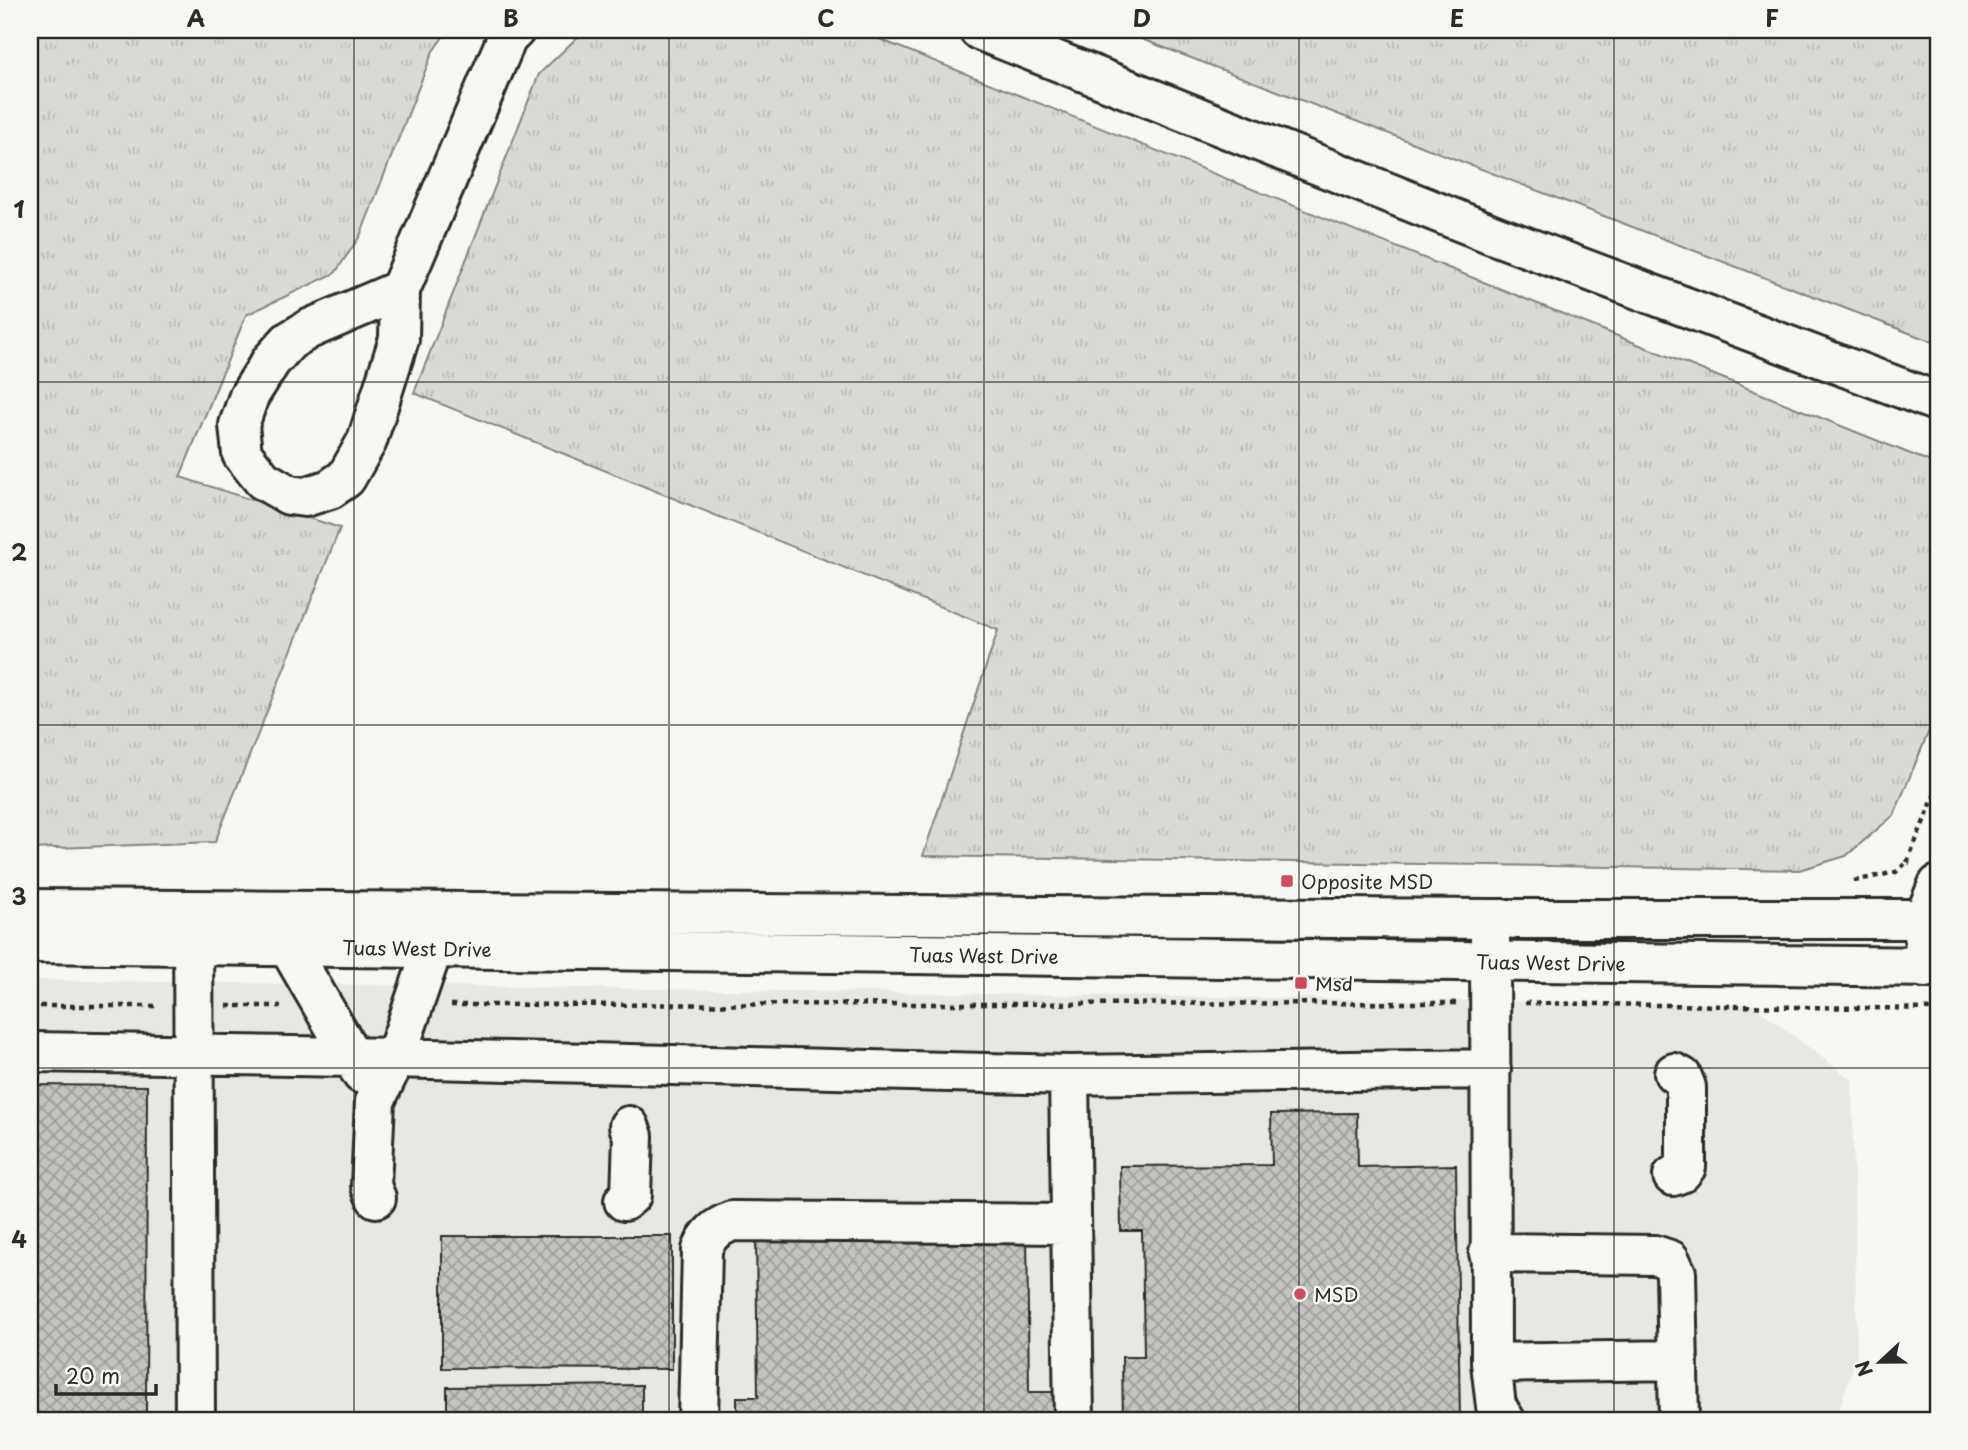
<svg xmlns="http://www.w3.org/2000/svg" width="1968" height="1450" viewBox="0 0 1968 1450" font-family="'Playpen Sans',sans-serif">
  <style>
    .built { fill: #e7e7e3 }
    .grass { fill: url(#grass-tufts); stroke: #828280; stroke-width: 2 }
    .building { fill: url(#building-cross-hatch); stroke: #2b2b2b; stroke-width: 2 }
    .lines { fill: none; stroke-linecap: round; stroke-linejoin: round }
    .minor-casing { stroke: #2b2b2b; stroke-width: 44 }
    .major-casing { stroke: #2b2b2b; stroke-width: 44 }
    .path { stroke: #2b2b2b; stroke-width: 4.5; stroke-dasharray: 5 5; stroke-linecap: butt }
    .minor { stroke: #f6f6f2; stroke-width: 38 }
    .major { stroke: #f6f6f2; stroke-width: 38 }
    .grid { fill: none; stroke: #2b2b2b; stroke-width: 2; stroke-opacity: 0.55 }
    .poi-dot { fill: #d1495b; stroke: #f6f6f2; stroke-width: 2.5 }
    .labels { text-anchor: middle; dominant-baseline: central; stroke-width: 5; stroke-linejoin: round; paint-order: stroke }
    .poi-label { font-size: 19px; fill: #2b2b2b; stroke: #f6f6f2; text-anchor: start }
    .street-label { font-size: 19px; fill: #2b2b2b; stroke: #f6f6f2 }
    .neatline { fill: none; stroke: #2b2b2b; stroke-width: 2.5 }
    .grid-label { font-size: 23px; text-anchor: middle; font-weight: bold; fill: #2b2b2b }
  </style>
  <defs>
    <pattern id="grass-tufts" width="24" height="20" patternUnits="userSpaceOnUse" patternTransform="scale(1.75)"><rect width="24" height="20" fill="#d9d9d5"/><path d="M3 7l-1-3M5 7V3M7 7l1-3M15 17l-1-3M17 17v-4M19 17l1-3" fill="none" stroke="#babab7"/></pattern>
    <pattern id="building-cross-hatch" width="8" height="8" patternUnits="userSpaceOnUse" patternTransform="scale(1.75)"><rect width="8" height="8" fill="#c3c3c0"/><path d="M0 0l8 8M0 8l8-8" fill="none" stroke="#9f9f9c"/></pattern>
  </defs>
  <rect width="100%" height="100%" fill="#f6f6f2"/>
  <filter id="ink" filterUnits="userSpaceOnUse"><feTurbulence type="fractalNoise" baseFrequency=".0143" numOctaves="2"/><feDisplacementMap in="SourceGraphic" scale="14" xChannelSelector="R" yChannelSelector="G"/><feConvolveMatrix kernelMatrix="1 2 1 2 8 2 1 2 1" color-interpolation-filters="sRGB"/></filter>
  <g filter="url(#ink)">
    <path class="built" d="M 30,980 L 1753,1005 L 1852,1080 L 1857,1356 L 1835,1420 L 30,1420 Z"/>
    <path class="grass" d="M 30,30 L 448,30 L 433,51 L 360,236 L 335,273 L 246,315 L 180,477 L 340,528 L 215,842 L 30,849 Z
      M 585,30 L 857,30 L 1938,465 L 1938,709 L 1894,815 L 1846,856 L 1799,870 L 923,856 L 998,630 L 414,393 L 539,74 Z
      M 1118,30 L 1938,30 L 1938,344 Z"/>
    <path class="building" d="M 30,1085 L 147,1086 L 146,1420 L 30,1420 Z
      M 1357,1113 L 1358,1167 L 1456,1165 L 1460,1420 L 1123,1420 L 1122,1357 L 1144,1357 L 1142,1231 L 1121,1231 L 1120,1166 L 1272,1165 L 1271,1114 Z
      M 1027,1234 L 1029,1392 L 1059,1392 L 1060,1420 L 737,1420 L 737,1397 L 758,1397 L 756,1237 Z
      M 442,1236 L 672,1236 L 672,1369 L 442,1368 Z
      M 642,1385 L 642,1420 L 447,1420 L 447,1387 Z"/>
    <g class="lines">
      <g class="minor-casing">
        <path id="minor" d="M 979,30 L 1497,236 L 1938,402
          M 400,290 L 309,329 L 289,341 L 271,361 L 249,396 L 239,425 L 242,454 L 263,480 L 289,495 L 305,497 L 330,489 L 346,478 L 367,441 L 399,339 L 400,290 L 507,38 L 515,30
          M 193,911 L 195,1420
          M 292,916 L 288,946 L 362,1074
          M 1490,919 L 1491,1363 L 1496,1406 L 1505,1420
          M 1925,968 L 1924,919 L 1938,885
          M 30,1052 L 353,1057 L 1069,1075 L 1491,1069
          M 1069,1075 L 1074,1420
          M 1673,1176 L 1681,1173 L 1686,1167 L 1686,1087 L 1682,1077 L 1674,1073
          M 376,1198 L 371,1186 L 375,1101 L 395,1059 L 433,948
          M 624,1201 L 631,1195 L 633,1136 L 629,1126
          M 1489,1253 L 1655,1255 L 1670,1260 L 1676,1273 L 1679,1420
          M 1491,1363 L 1678,1360
          M 698,1420 L 702,1250 C 707,1234 717,1227 732,1221 L 1071,1224"/>
      </g>
      <g class="major-casing">
        <g id="major">
          <path d="M 30,909 L 1490,919 L 1938,919"/>
          <path id="s1" d="M 30,943 L 1938,967"/>
        </g>
      </g>
      <path class="path" d="M 1907,862 L 1938,787
        M 1854,881 L 1896,872 L 1907,862 L 1910,863
        M 1525,1003 L 1938,1009
        M 451,1005 L 1457,1003
        M 30,1006 L 158,1006
        M 227,1006 L 281,1006"/>
      <use href="#minor" class="minor"/>
      <use href="#major" class="major"/>
    </g>
  </g>
  <path class="grid" d="M 354,30 L 354,1420M 669,30 L 669,1420M 984,30 L 984,1420M 1299,30 L 1299,1420M 1614,30 L 1614,1420M 30,382 L 1938,382M 30,725 L 1938,725M 30,1068 L 1938,1068"/>
  <g class="poi-dot">
    <rect x="1280" y="874" width="14" height="14" rx="3.5"/>
    <rect x="1294" y="976" width="14" height="14" rx="3.5"/>
    <circle cx="1300" cy="1294" r="7"/>
  </g>
  <g class="labels">
    <g class="poi-label">
      <text x="1301" y="881">Opposite MSD</text>
      <text x="1315" y="983">Msd</text>
      <text x="1314" y="1294">MSD</text>
    </g>
    <g class="street-label">
      <text stroke="none"><textPath href="#s1" startOffset="387">Tuas West Drive</textPath></text>
      <text stroke="none"><textPath href="#s1" startOffset="954">Tuas West Drive</textPath></text>
      <text stroke="none"><textPath href="#s1" startOffset="1521">Tuas West Drive</textPath></text>
    </g>
  </g>
  <rect width="1968" height="1450" fill="none" stroke="#f6f6f2" stroke-width="77"/>
  <g transform="translate(1880 1362) rotate(248)" stroke="#f6f6f2" stroke-width="5" paint-order="stroke">
  <path d="M0-5L12 26L0 18L-12 26Z" fill="#2b2b2b"/>
  <text y="-10" font-size="19" font-weight="bold" text-anchor="middle" fill="#2b2b2b">N</text>
  </g>
  <path d="M56 1384v10h100v-10" fill="none" stroke="#2b2b2b" stroke-width="3.5"/>
  <text x="66" y="1384" font-size="21" fill="#2b2b2b" stroke="#f6f6f2" stroke-width="5" paint-order="stroke">20 m</text>
  <rect x="38" y="38" width="1892" height="1374" class="neatline"/>
  <g class="grid-label">
    <text x="196" y="27">A</text>
    <text x="511" y="27">B</text>
    <text x="826" y="27">C</text>
    <text x="1142" y="27">D</text>
    <text x="1457" y="27">E</text>
    <text x="1772" y="27">F</text>
    <text x="19" y="218">1</text>
    <text x="19" y="561">2</text>
    <text x="19" y="905">3</text>
    <text x="19" y="1248">4</text>
  </g>
</svg>
